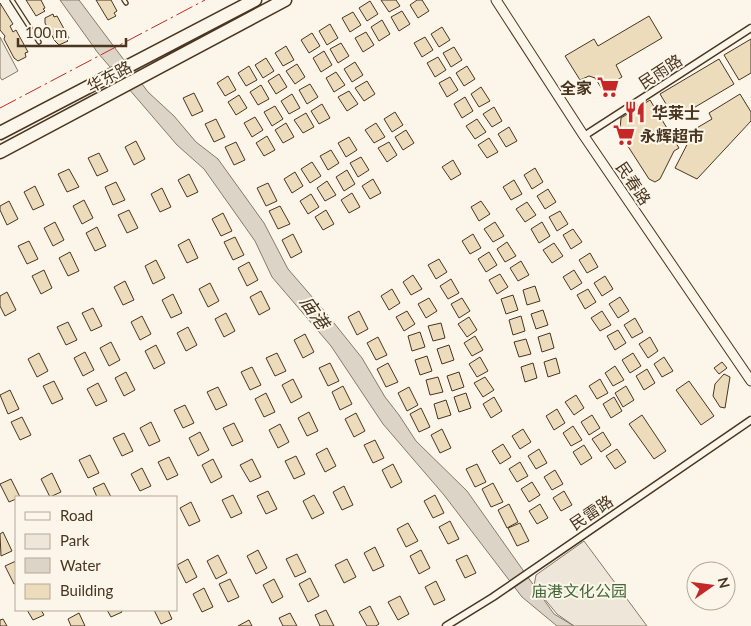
<svg xmlns="http://www.w3.org/2000/svg" width="751" height="626" viewBox="0 0 751 626" font-family="Lato,'Noto Sans SC',sans-serif">
  <style>
    .green { fill: #ede6d9; stroke: #887966 }
    .water { fill: #dcd4c6; stroke: #887966 }
    .building { fill: #ecdcbc; stroke: #4a3520 }
    .lines { fill: none; stroke-linecap: round; stroke-linejoin: round }
    .lane-casing { stroke: #4a3520; stroke-width: 5.5 }
    .street-casing { stroke: #4a3520; stroke-width: 9 }
    .secondary-casing { stroke: #4a3520; stroke-width: 11 }
    .highway-casing { stroke: #4a3520; stroke-width: 15 }
    .lane { stroke: #fbf6e9; stroke-width: 3 }
    .street { stroke: #fbf6e9; stroke-width: 6 }
    .secondary { stroke: #fbf6e9; stroke-width: 9 }
    .highway { stroke: #fbf6e9; stroke-width: 12 }
    .power { stroke: #c62828; stroke-width: 1; stroke-dasharray: 18 4 2.5 4; stroke-linecap: butt }
    .labels { text-anchor: middle; dominant-baseline: central; stroke-width: 4; stroke-linejoin: round; paint-order: stroke }
    .street-label { font-size: 16px; fill: #4a3520; stroke: #fbf6e9 }
    .poi-label { font-size: 16px; font-weight: bold; fill: #4a3520; stroke: #fbf6e9; text-anchor: start }
    .park-label { font-size: 16px; fill: #436837; stroke: #fbf6e9 }
    .water-label { font-size: 18px; font-style: italic; fill: #4a3520; stroke: #fbf6e9 }
  </style>
  <rect width="100%" height="100%" fill="#fbf6e9"/>
  <path class="green" d="M 0,37 L 18,71 L 2,80 L 0,77 Z
    M 584,541 L 647,626 L 574,626 L 557,614 L 534,586 L 536,575 Z"/>
  <path class="water" d="M 60,0 L 79,0 L 148,92 L 174,116 L 196,142 L 218,159 L 264,223 L 288,269 L 326,313 L 362,358 L 385,397 L 399,415 L 416,441 L 467,491 L 554,614 L 574,626 L 557,626 L 522,597 L 444,495 L 383,424 L 331,346 L 272,277 L 255,241 L 204,169 L 177,145 L 98,53 Z"/>
  <path class="building" d="M 26,0 L 41,0 L 45,8 L 43,9 L 45,11 L 36,16 Z
    M 96,0 L 111,0 L 117,11 L 114,13 L 116,16 L 108,20 Z
    M 381,0 L 396,0 L 400,6 L 389,12 Z
    M 417,0 L 422,0 L 429,11 L 418,18 L 410,5 Z
    M 370,1 L 378,14 L 367,21 L 359,8 Z
    M 0,3 L 13,24 L 10,26 L 13,32 L 16,30 L 28,52 L 25,53 L 26,57 L 18,61 L 14,58 L 4,39 L 5,36 L 0,30 Z
    M 402,11 L 410,24 L 399,31 L 391,17 Z
    M 353,12 L 361,25 L 350,32 L 342,18 Z
    M 53,14 L 54,17 L 57,16 L 69,38 L 66,39 L 68,41 L 59,45 L 55,41 L 45,23 L 45,18 Z
    M 649,16 L 662,38 L 616,65 L 622,77 L 602,89 L 595,78 L 589,76 L 580,80 L 565,56 L 594,39 L 598,46 Z
    M 382,20 L 390,34 L 379,41 L 371,27 Z
    M 330,24 L 338,38 L 327,45 L 319,31 Z
    M 442,27 L 450,40 L 439,47 L 431,34 Z
    M 366,32 L 374,45 L 363,52 L 355,38 Z
    M 312,33 L 320,46 L 309,53 L 301,40 Z
    M 425,37 L 433,50 L 422,57 L 414,43 Z
    M 751,39 L 751,73 L 739,80 L 724,55 Z
    M 341,43 L 349,56 L 338,63 L 330,49 Z
    M 286,46 L 294,60 L 283,66 L 275,53 Z
    M 454,47 L 462,60 L 451,67 L 443,53 Z
    M 324,51 L 332,65 L 321,72 L 313,58 Z
    M 438,57 L 446,70 L 435,77 L 427,63 Z
    M 266,58 L 274,71 L 263,78 L 255,65 Z
    M 719,59 L 734,84 L 675,119 L 660,94 Z
    M 355,62 L 363,75 L 352,82 L 344,69 Z
    M 297,64 L 305,77 L 295,84 L 286,71 Z
    M 249,66 L 257,80 L 246,86 L 238,73 Z
    M 467,66 L 475,79 L 464,86 L 456,73 Z
    M 336,72 L 345,85 L 334,92 L 326,78 Z
    M 279,74 L 287,87 L 276,94 L 268,81 Z
    M 228,76 L 236,90 L 225,96 L 217,83 Z
    M 450,77 L 458,90 L 447,97 L 439,83 Z
    M 367,81 L 375,94 L 364,101 L 355,88 Z
    M 310,84 L 318,97 L 307,104 L 299,90 Z
    M 261,85 L 269,99 L 258,105 L 250,92 Z
    M 481,87 L 490,101 L 479,107 L 471,94 Z
    M 349,91 L 358,104 L 347,111 L 338,97 Z
    M 194,93 L 203,111 L 192,116 L 183,98 Z
    M 292,94 L 300,108 L 289,114 L 281,101 Z
    M 740,94 L 751,112 L 751,121 L 697,179 L 675,168 L 695,129 L 712,119 L 709,113 Z
    M 239,95 L 247,108 L 236,115 L 228,102 Z
    M 465,97 L 473,111 L 462,118 L 454,104 Z
    M 650,100 L 679,148 L 674,151 L 660,179 L 655,182 L 649,179 L 622,137 L 620,130 L 621,118 Z
    M 322,104 L 330,118 L 319,124 L 311,111 Z
    M 275,106 L 283,119 L 272,126 L 264,112 Z
    M 494,107 L 502,121 L 492,127 L 483,114 Z
    M 395,112 L 403,125 L 392,132 L 384,119 Z
    M 306,113 L 314,127 L 303,133 L 294,120 Z
    M 255,117 L 263,130 L 252,137 L 244,123 Z
    M 216,119 L 225,137 L 214,142 L 205,124 Z
    M 477,119 L 486,132 L 475,139 L 466,126 Z
    M 286,123 L 294,137 L 283,143 L 275,130 Z
    M 376,123 L 385,137 L 374,143 L 365,130 Z
    M 509,127 L 517,141 L 506,147 L 498,134 Z
    M 406,130 L 414,143 L 403,150 L 395,137 Z
    M 267,136 L 275,150 L 264,156 L 256,143 Z
    M 349,137 L 357,150 L 346,157 L 338,143 Z
    M 489,138 L 498,152 L 487,158 L 478,145 Z
    M 136,141 L 145,159 L 134,165 L 125,147 Z
    M 236,142 L 245,160 L 234,165 L 225,147 Z
    M 389,142 L 397,155 L 387,162 L 378,148 Z
    M 331,150 L 339,163 L 328,170 L 320,156 Z
    M 99,153 L 108,171 L 97,176 L 88,158 Z
    M 361,157 L 369,170 L 358,177 L 350,163 Z
    M 453,160 L 461,174 L 451,180 L 442,167 Z
    M 312,162 L 321,176 L 310,183 L 301,169 Z
    M 535,168 L 543,182 L 532,189 L 524,175 Z
    M 69,169 L 79,187 L 67,192 L 58,174 Z
    M 347,170 L 355,184 L 344,191 L 336,177 Z
    M 295,172 L 303,186 L 292,193 L 284,179 Z
    M 189,174 L 198,192 L 187,197 L 178,180 Z
    M 373,179 L 381,193 L 370,199 L 362,186 Z
    M 514,180 L 522,194 L 511,200 L 503,187 Z
    M 327,181 L 336,195 L 325,201 L 317,188 Z
    M 116,182 L 125,200 L 113,205 L 105,187 Z
    M 268,183 L 277,201 L 266,206 L 257,188 Z
    M 35,186 L 44,205 L 33,210 L 24,192 Z
    M 162,188 L 171,207 L 160,212 L 151,194 Z
    M 548,189 L 556,202 L 545,209 L 537,196 Z
    M 352,193 L 360,207 L 349,213 L 341,200 Z
    M 311,194 L 319,207 L 308,214 L 300,201 Z
    M 84,200 L 93,218 L 82,224 L 73,206 Z
    M 9,201 L 18,219 L 7,225 L 0,210 L 0,206 Z
    M 481,201 L 490,214 L 479,221 L 471,207 Z
    M 527,202 L 536,215 L 525,222 L 516,209 Z
    M 280,206 L 290,224 L 278,229 L 269,211 Z
    M 129,210 L 138,228 L 127,233 L 118,215 Z
    M 326,210 L 334,224 L 323,230 L 315,217 Z
    M 560,211 L 568,224 L 557,231 L 549,217 Z
    M 223,213 L 232,231 L 221,236 L 212,219 Z
    M 55,222 L 64,240 L 53,246 L 44,228 Z
    M 495,222 L 504,236 L 493,242 L 484,229 Z
    M 542,222 L 550,236 L 539,243 L 531,229 Z
    M 97,227 L 106,246 L 95,251 L 86,233 Z
    M 573,229 L 582,242 L 571,249 L 563,235 Z
    M 293,234 L 302,252 L 291,258 L 282,240 Z
    M 473,234 L 481,248 L 470,254 L 462,241 Z
    M 235,237 L 244,255 L 233,260 L 224,242 Z
    M 189,239 L 198,258 L 187,263 L 178,245 Z
    M 29,241 L 38,259 L 27,264 L 18,246 Z
    M 507,242 L 516,256 L 505,262 L 497,249 Z
    M 554,243 L 563,256 L 552,263 L 543,250 Z
    M 70,252 L 79,271 L 68,276 L 59,258 Z
    M 489,252 L 497,265 L 486,272 L 478,259 Z
    M 590,253 L 598,267 L 587,273 L 579,260 Z
    M 439,259 L 447,272 L 436,279 L 428,265 Z
    M 156,260 L 165,278 L 153,284 L 145,266 Z
    M 521,261 L 529,275 L 518,281 L 510,268 Z
    M 249,262 L 258,280 L 247,286 L 238,268 Z
    M 44,270 L 52,288 L 41,294 L 32,276 Z
    M 574,270 L 582,283 L 571,290 L 563,277 Z
    M 500,274 L 508,287 L 497,294 L 489,280 Z
    M 413,275 L 422,289 L 411,295 L 403,282 Z
    M 605,276 L 613,289 L 602,296 L 594,283 Z
    M 451,279 L 459,293 L 448,299 L 440,286 Z
    M 125,281 L 134,300 L 123,305 L 114,287 Z
    M 210,283 L 219,301 L 208,307 L 199,289 Z
    M 535,286 L 540,301 L 527,305 L 523,290 Z
    M 392,289 L 400,303 L 389,310 L 381,296 Z
    M 588,289 L 596,302 L 585,309 L 577,295 Z
    M 261,291 L 270,309 L 259,315 L 250,297 Z
    M 7,292 L 16,310 L 5,316 L 0,306 L 0,296 Z
    M 173,294 L 182,313 L 171,318 L 162,300 Z
    M 513,295 L 518,310 L 506,314 L 501,299 Z
    M 620,297 L 629,311 L 618,318 L 609,304 Z
    M 429,298 L 437,311 L 426,318 L 418,304 Z
    M 462,298 L 470,311 L 459,318 L 451,304 Z
    M 93,308 L 102,326 L 91,331 L 82,313 Z
    M 543,310 L 548,325 L 536,329 L 531,314 Z
    M 359,311 L 368,329 L 357,335 L 348,317 Z
    M 407,311 L 415,324 L 404,331 L 396,317 Z
    M 602,311 L 611,325 L 600,331 L 591,318 Z
    M 226,313 L 235,331 L 224,337 L 215,319 Z
    M 142,316 L 151,334 L 140,340 L 131,322 Z
    M 521,316 L 525,331 L 513,335 L 509,320 Z
    M 469,317 L 477,330 L 467,337 L 458,324 Z
    M 635,318 L 643,332 L 632,338 L 624,325 Z
    M 68,322 L 77,340 L 66,345 L 57,327 Z
    M 441,323 L 445,338 L 433,341 L 428,326 Z
    M 188,327 L 197,345 L 186,351 L 177,333 Z
    M 618,330 L 626,343 L 615,350 L 607,336 Z
    M 420,332 L 425,347 L 412,351 L 408,336 Z
    M 550,333 L 554,348 L 542,352 L 538,337 Z
    M 305,334 L 314,352 L 303,358 L 294,340 Z
    M 475,336 L 483,350 L 472,356 L 464,343 Z
    M 378,337 L 387,355 L 376,360 L 367,343 Z
    M 650,337 L 658,351 L 648,358 L 639,344 Z
    M 526,339 L 531,354 L 519,357 L 514,342 Z
    M 111,342 L 120,360 L 109,366 L 100,348 Z
    M 156,345 L 165,363 L 154,369 L 145,351 Z
    M 449,345 L 454,360 L 442,364 L 437,349 Z
    M 85,352 L 94,370 L 83,376 L 74,358 Z
    M 39,353 L 48,371 L 37,377 L 28,359 Z
    M 277,353 L 286,371 L 275,376 L 266,358 Z
    M 633,353 L 641,366 L 630,373 L 622,360 Z
    M 427,356 L 432,371 L 420,375 L 415,360 Z
    M 480,357 L 488,371 L 477,377 L 469,364 Z
    M 664,357 L 673,371 L 662,377 L 654,364 Z
    M 556,358 L 560,373 L 548,377 L 544,362 Z
    M 722,362 L 727,368 L 719,374 L 714,368 Z
    M 330,363 L 339,381 L 328,386 L 319,368 Z
    M 388,363 L 398,382 L 386,387 L 377,369 Z
    M 533,363 L 537,378 L 525,382 L 521,367 Z
    M 615,366 L 624,380 L 613,386 L 605,373 Z
    M 252,367 L 261,385 L 250,390 L 241,372 Z
    M 647,369 L 655,383 L 644,390 L 636,376 Z
    M 126,372 L 135,390 L 124,396 L 115,378 Z
    M 459,372 L 464,387 L 452,391 L 447,376 Z
    M 724,374 L 730,377 L 725,408 L 720,407 L 713,396 L 715,384 Z
    M 438,377 L 443,392 L 430,395 L 426,380 Z
    M 485,377 L 494,390 L 483,397 L 474,383 Z
    M 293,379 L 302,397 L 291,403 L 282,385 Z
    M 600,379 L 608,393 L 597,399 L 589,386 Z
    M 54,381 L 63,399 L 52,404 L 43,386 Z
    M 689,381 L 714,416 L 701,425 L 676,390 Z
    M 98,383 L 107,401 L 96,406 L 87,389 Z
    M 343,386 L 352,404 L 340,410 L 332,392 Z
    M 626,386 L 634,400 L 623,407 L 615,393 Z
    M 218,387 L 227,405 L 216,410 L 207,392 Z
    M 409,387 L 418,405 L 407,411 L 398,393 Z
    M 10,390 L 19,409 L 8,414 L 0,395 Z
    M 266,393 L 275,412 L 264,417 L 255,399 Z
    M 466,393 L 471,408 L 459,412 L 454,397 Z
    M 576,395 L 584,408 L 574,415 L 565,402 Z
    M 494,397 L 502,411 L 491,418 L 483,404 Z
    M 614,397 L 622,411 L 611,418 L 603,404 Z
    M 446,400 L 451,415 L 438,419 L 434,404 Z
    M 185,405 L 194,423 L 183,428 L 174,410 Z
    M 421,408 L 430,427 L 419,432 L 410,414 Z
    M 557,409 L 565,423 L 554,430 L 546,416 Z
    M 309,412 L 318,431 L 307,436 L 298,418 Z
    M 356,413 L 365,431 L 354,437 L 345,419 Z
    M 592,415 L 600,428 L 589,435 L 581,422 Z
    M 642,415 L 666,451 L 654,459 L 629,424 Z
    M 22,417 L 31,435 L 20,440 L 11,422 Z
    M 151,422 L 160,441 L 149,446 L 140,428 Z
    M 234,423 L 243,441 L 232,446 L 223,428 Z
    M 280,424 L 289,442 L 278,448 L 269,430 Z
    M 573,426 L 582,440 L 571,446 L 563,433 Z
    M 442,429 L 451,448 L 440,453 L 431,435 Z
    M 523,429 L 531,442 L 520,449 L 512,436 Z
    M 200,432 L 209,450 L 198,456 L 189,438 Z
    M 603,432 L 611,445 L 601,452 L 592,439 Z
    M 124,433 L 133,451 L 122,456 L 113,438 Z
    M 375,440 L 384,458 L 373,463 L 364,445 Z
    M 503,444 L 511,457 L 500,464 L 492,451 Z
    M 584,445 L 592,458 L 581,465 L 573,452 Z
    M 327,448 L 336,466 L 325,472 L 316,454 Z
    M 539,449 L 547,463 L 536,469 L 528,456 Z
    M 617,449 L 626,462 L 615,469 L 606,456 Z
    M 90,455 L 99,473 L 88,478 L 79,460 Z
    M 296,456 L 305,474 L 294,479 L 285,461 Z
    M 169,457 L 178,475 L 167,480 L 158,462 Z
    M 213,459 L 222,477 L 211,483 L 202,465 Z
    M 252,459 L 261,477 L 250,482 L 240,465 Z
    M 520,462 L 528,476 L 517,482 L 509,469 Z
    M 393,464 L 402,482 L 391,488 L 382,470 Z
    M 477,464 L 486,482 L 475,487 L 466,469 Z
    M 142,468 L 151,486 L 140,491 L 131,474 Z
    M 555,470 L 563,484 L 552,490 L 544,477 Z
    M 52,473 L 61,492 L 50,497 L 41,479 Z
    M 11,479 L 20,497 L 16,497 L 16,499 L 9,502 L 0,484 Z
    M 532,482 L 540,495 L 529,502 L 521,489 Z
    M 104,483 L 111,497 L 97,497 L 93,488 Z
    M 493,483 L 503,502 L 491,507 L 482,489 Z
    M 344,486 L 353,505 L 342,510 L 333,492 Z
    M 268,491 L 277,509 L 266,514 L 257,496 Z
    M 564,491 L 572,505 L 561,511 L 553,498 Z
    M 233,495 L 242,513 L 231,518 L 222,500 Z
    M 314,495 L 324,513 L 312,519 L 303,501 Z
    M 435,495 L 444,513 L 433,518 L 424,501 Z
    M 191,502 L 200,521 L 189,526 L 180,508 Z
    M 509,504 L 518,522 L 507,528 L 498,510 Z
    M 540,504 L 548,518 L 537,524 L 529,511 Z
    M 450,521 L 459,539 L 448,544 L 439,527 Z
    M 408,523 L 418,541 L 406,547 L 397,529 Z
    M 520,523 L 529,541 L 517,546 L 508,528 Z
    M 3,532 L 12,551 L 1,556 L 0,534 Z
    M 375,547 L 384,566 L 373,571 L 364,553 Z
    M 258,550 L 267,568 L 256,574 L 247,556 Z
    M 421,550 L 430,568 L 419,574 L 410,556 Z
    M 297,554 L 306,572 L 295,577 L 286,559 Z
    M 218,555 L 227,573 L 216,579 L 207,561 Z
    M 467,555 L 476,573 L 465,578 L 456,560 Z
    M 188,559 L 197,577 L 186,583 L 177,565 Z
    M 347,559 L 356,577 L 344,583 L 335,565 Z
    M 16,561 L 16,583 L 14,584 L 5,566 Z
    M 310,578 L 319,596 L 308,602 L 299,584 Z
    M 230,579 L 239,597 L 228,602 L 219,584 Z
    M 274,579 L 283,597 L 272,603 L 263,585 Z
    M 436,581 L 445,600 L 434,605 L 425,587 Z
    M 204,588 L 213,607 L 202,612 L 193,594 Z
    M 400,596 L 409,614 L 398,620 L 388,602 Z
    M 370,606 L 379,624 L 376,626 L 367,626 L 359,612 Z
    M 27,610 L 41,610 L 44,615 L 33,620 Z
    M 107,610 L 121,610 L 122,612 L 111,617 Z
    M 154,610 L 168,610 L 172,619 L 161,624 Z
    M 326,610 L 334,626 L 320,626 L 315,615 Z
    M 79,613 L 85,626 L 71,626 L 68,619 Z
    M 290,613 L 297,626 L 283,626 L 279,618 Z
    M 3,619 L 7,626 L 0,626 L 0,620 Z
    M 249,620 L 252,626 L 238,626 Z"/>
  <g class="lines">
    <g class="lane-casing">
      <path id="lane" d="M 12,0 L 39,42
        M 124,0 L 126,3"/>
    </g>
    <g class="street-casing">
      <path id="street" d="M 584,136 L 751,28
        M 446,626 L 493,597 L 751,420"/>
    </g>
    <g class="secondary-casing">
      <path id="secondary" d="M 496,0 L 584,136 L 751,381"/>
    </g>
    <g class="highway-casing">
      <path id="highway" d="M 0,133 L 255,0
        M 0,152 L 285,0"/>
    </g>
    <use href="#lane" class="lane"/>
    <use href="#street" class="street"/>
    <use href="#secondary" class="secondary"/>
    <use href="#highway" class="highway"/>
    <path class="power" d="M 0,108 L 205,0"/>
  </g>
  <defs>
    <g id="supermarket-bare" transform="scale(1.725)"><path d="M-6-5.5h2.5l.6 2H6L4.5 2H-2.5L-4.4-4H-6ZM-1.5 3.2a1.3 1.3 0 1 0 .1 0ZM3 3.2a1.3 1.3 0 1 0 .1 0Z" fill="#c62828" stroke="#fbf6e9" stroke-width="2.5" paint-order="stroke"/></g>
    <g id="restaurant-bare" transform="scale(1.725)"><path d="M-5-6h1v4h1v-4h1v4h1v-4h1v5L-1.5 .5V6h-2V.5L-5-1ZM5-6V6H3V1.5H1.5Q1.5-4 5-6Z" fill="#c62828" stroke="#fbf6e9" stroke-width="2.5" paint-order="stroke"/></g>
  </defs>
  <g fill-rule="evenodd">
    <use href="#supermarket-bare" x="608" y="87"/>
    <use href="#restaurant-bare" x="635" y="112"/>
    <use href="#supermarket-bare" x="624" y="135"/>
  </g>
  <g class="labels">
    <g class="street-label">
      <text transform="translate(660 71) rotate(-33)">民雨路</text>
      <text transform="translate(109 76) rotate(-28)">华东路</text>
      <text transform="translate(634 183) rotate(56)">民春路</text>
      <text transform="translate(591 512) rotate(-34)">民雷路</text>
    </g>
    <g class="poi-label">
      <text x="592" y="87" text-anchor="end">全家</text>
      <text x="652" y="112">华莱士</text>
      <text x="640" y="135">永辉超市</text>
    </g>
    <g class="park-label">
      <text x="579" y="590">庙港文化公园</text>
    </g>
    <g class="water-label">
      <text transform="translate(315 312) rotate(55)">庙港</text>
    </g>
  </g>
  <rect x="15" y="496" width="162" height="115" fill="#fbf6e9" stroke="#b4a999"/>
  <rect x="25" y="512" width="25" height="8" fill="#fbf6e9" stroke="#b4a999"/>
  <text x="60" y="521" font-size="15" fill="#4a3520">Road</text>
  <rect x="25" y="534" width="25" height="15" fill="#ede6d9" stroke="#b4a999"/>
  <text x="60" y="546" font-size="15" fill="#4a3520">Park</text>
  <rect x="25" y="558" width="25" height="15" fill="#dcd4c6" stroke="#b4a999"/>
  <text x="60" y="571" font-size="15" fill="#4a3520">Water</text>
  <rect x="25" y="584" width="25" height="15" fill="#ecdcbc" stroke="#b4a999"/>
  <text x="60" y="596" font-size="15" fill="#4a3520">Building</text>
  <g transform="translate(711 586) rotate(76)"><circle r="24" fill="#fbf6e9" stroke="#b4a999"/>
  <path d="M0-4L9 19L0 12L-9 19Z" fill="#c62828"/>
  <text y="-8" font-size="14" font-weight="bold" text-anchor="middle" fill="#4a3520">N</text>
  </g>
  <path d="M18 38v8h108v-8" fill="none" stroke="#4a3520" stroke-width="2.5"/>
  <text x="25" y="38" font-size="15" fill="#4a3520" stroke="#fbf6e9" stroke-width="4" paint-order="stroke">100 m</text>
</svg>
